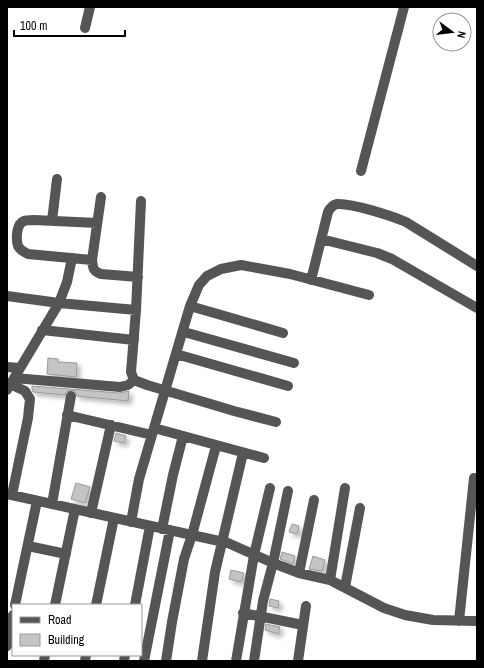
<svg xmlns="http://www.w3.org/2000/svg" width="484" height="668" viewBox="0 0 484 668" font-family="'Archivo Narrow',sans-serif">
  <style>
    .building { fill: #c4c4c4; stroke: #999; filter: url(#shadow) }
    .lines { fill: none; stroke-linecap: round; stroke-linejoin: round }
    .minor { stroke: #555; stroke-width: 10 }
  </style>
  <defs>
    <filter id="shadow"><feDropShadow dx="3.5" dy="3.5" stdDeviation="2" flood-color="#0004"/></filter>
  </defs>
  <rect width="100%" height="100%" fill="#fff"/>
  <path class="building" d="M 48,358 L 58,359 L 58,362 L 77,363 L 76,377 L 47,374 Z
    M 32,386 L 119,393 L 129,391 L 128,401 L 77,396 L 75,391 L 72,390 L 66,392 L 65,395 L 33,392 L 32,389 Z
    M 116,433 L 126,436 L 124,443 L 114,441 Z
    M 76,483 L 90,487 L 85,503 L 71,499 Z
    M 292,524 L 299,526 L 297,534 L 289,532 Z
    M 282,552 L 295,556 L 293,564 L 280,559 Z
    M 313,556 L 325,560 L 322,571 L 309,569 Z
    M 231,570 L 244,573 L 241,582 L 229,579 Z
    M 270,599 L 279,601 L 278,608 L 269,606 Z
    M 266,624 L 280,627 L 278,634 L 265,630 Z"/>
  <g class="lines">
    <path class="minor" d="M 85,28 L 90,7
      M 361,171 L 404,7
      M 101,197 L 92,260 C 93,268 93,271 101,274 L 138,277
      M 141,201 L 136,310 L 131,372 L 134,380 L 147,385 L 234,411 L 276,422
      M 52,221 L 57,179
      M 321,239 L 377,253 L 392,259 L 477,308
      M 92,260 L 28,254 C 24,252 20,250 18,246 C 16,239 16,224 24,221 C 26,220 31,220 34,220 L 97,223
      M 311,280 L 328,212 C 330,208 332,205 337,204 C 352,203 392,216 406,222 L 477,266
      M 7,296 L 59,303 L 136,310
      M 190,306 L 283,333
      M 42,330 L 134,340
      M 184,332 L 294,363
      M 176,354 L 288,386
      M 7,367 L 20,368
      M 14,378 L 120,387 L 128,385 L 134,380
      M 10,384 L 25,391 L 30,399 L 28,418 L 12,495
      M 7,390 L 59,303 L 67,282 L 72,258
      M 67,415 L 152,435
      M 154,428 L 264,458
      M 7,494 L 228,543 L 273,563 L 299,573 L 330,580 L 384,608 L 405,615 L 433,620 L 477,621
      M 52,504 L 71,396
      M 91,513 L 111,425
      M 131,522 L 139,479 L 190,306 L 199,285 L 207,276 L 221,269 L 241,265 L 290,274 L 369,295
      M 162,529 L 173,475 L 183,436
      M 28,546 L 66,554
      M 299,573 L 314,500
      M 330,580 L 345,488
      M 345,587 L 360,508
      M 15,605 L 37,501
      M 55,605 L 75,509
      M 96,605 L 114,518
      M 135,605 L 150,526
      M 243,613 L 303,625
      M 459,621 L 474,478
      M 7,646 L 13,615
      M 44,661 L 45,655
      M 85,661 L 86,655
      M 124,661 L 125,655
      M 144,661 L 170,530
      M 166,661 L 172,622 L 184,559 L 192,535 L 216,446
      M 202,661 L 215,572 L 243,453
      M 236,661 L 254,555 L 270,488
      M 254,661 L 263,601 L 273,563 L 288,491
      M 298,661 L 306,606"/>
  </g>
  <rect width="484" height="668" fill="none" stroke="#000000" stroke-width="16"/>
  <rect x="12" y="604" width="130" height="52" fill="#ffffff" stroke="#999999"/>
  <rect x="20" y="617" width="20" height="6" fill="#555555" stroke="#999999"/>
  <text x="48" y="624" font-size="12" fill="#000000">Road</text>
  <rect x="20" y="634" width="20" height="12" fill="#c4c4c4" stroke="#999999"/>
  <text x="48" y="644" font-size="12" fill="#000000">Building</text>
  <g transform="translate(452 32) rotate(105)"><circle r="19" fill="#ffffff" stroke="#999999"/>
  <path d="M0-3L7 15L0 10L-7 15Z" fill="#000000"/>
  <text y="-6" font-size="11" font-weight="bold" text-anchor="middle" fill="#000000">N</text>
  </g>
  <path d="M14 30v6h111v-6" fill="none" stroke="#000000" stroke-width="2"/>
  <text x="20" y="30" font-size="12" fill="#000000" stroke="#ffffff" stroke-width="3" paint-order="stroke">100 m</text>
</svg>
